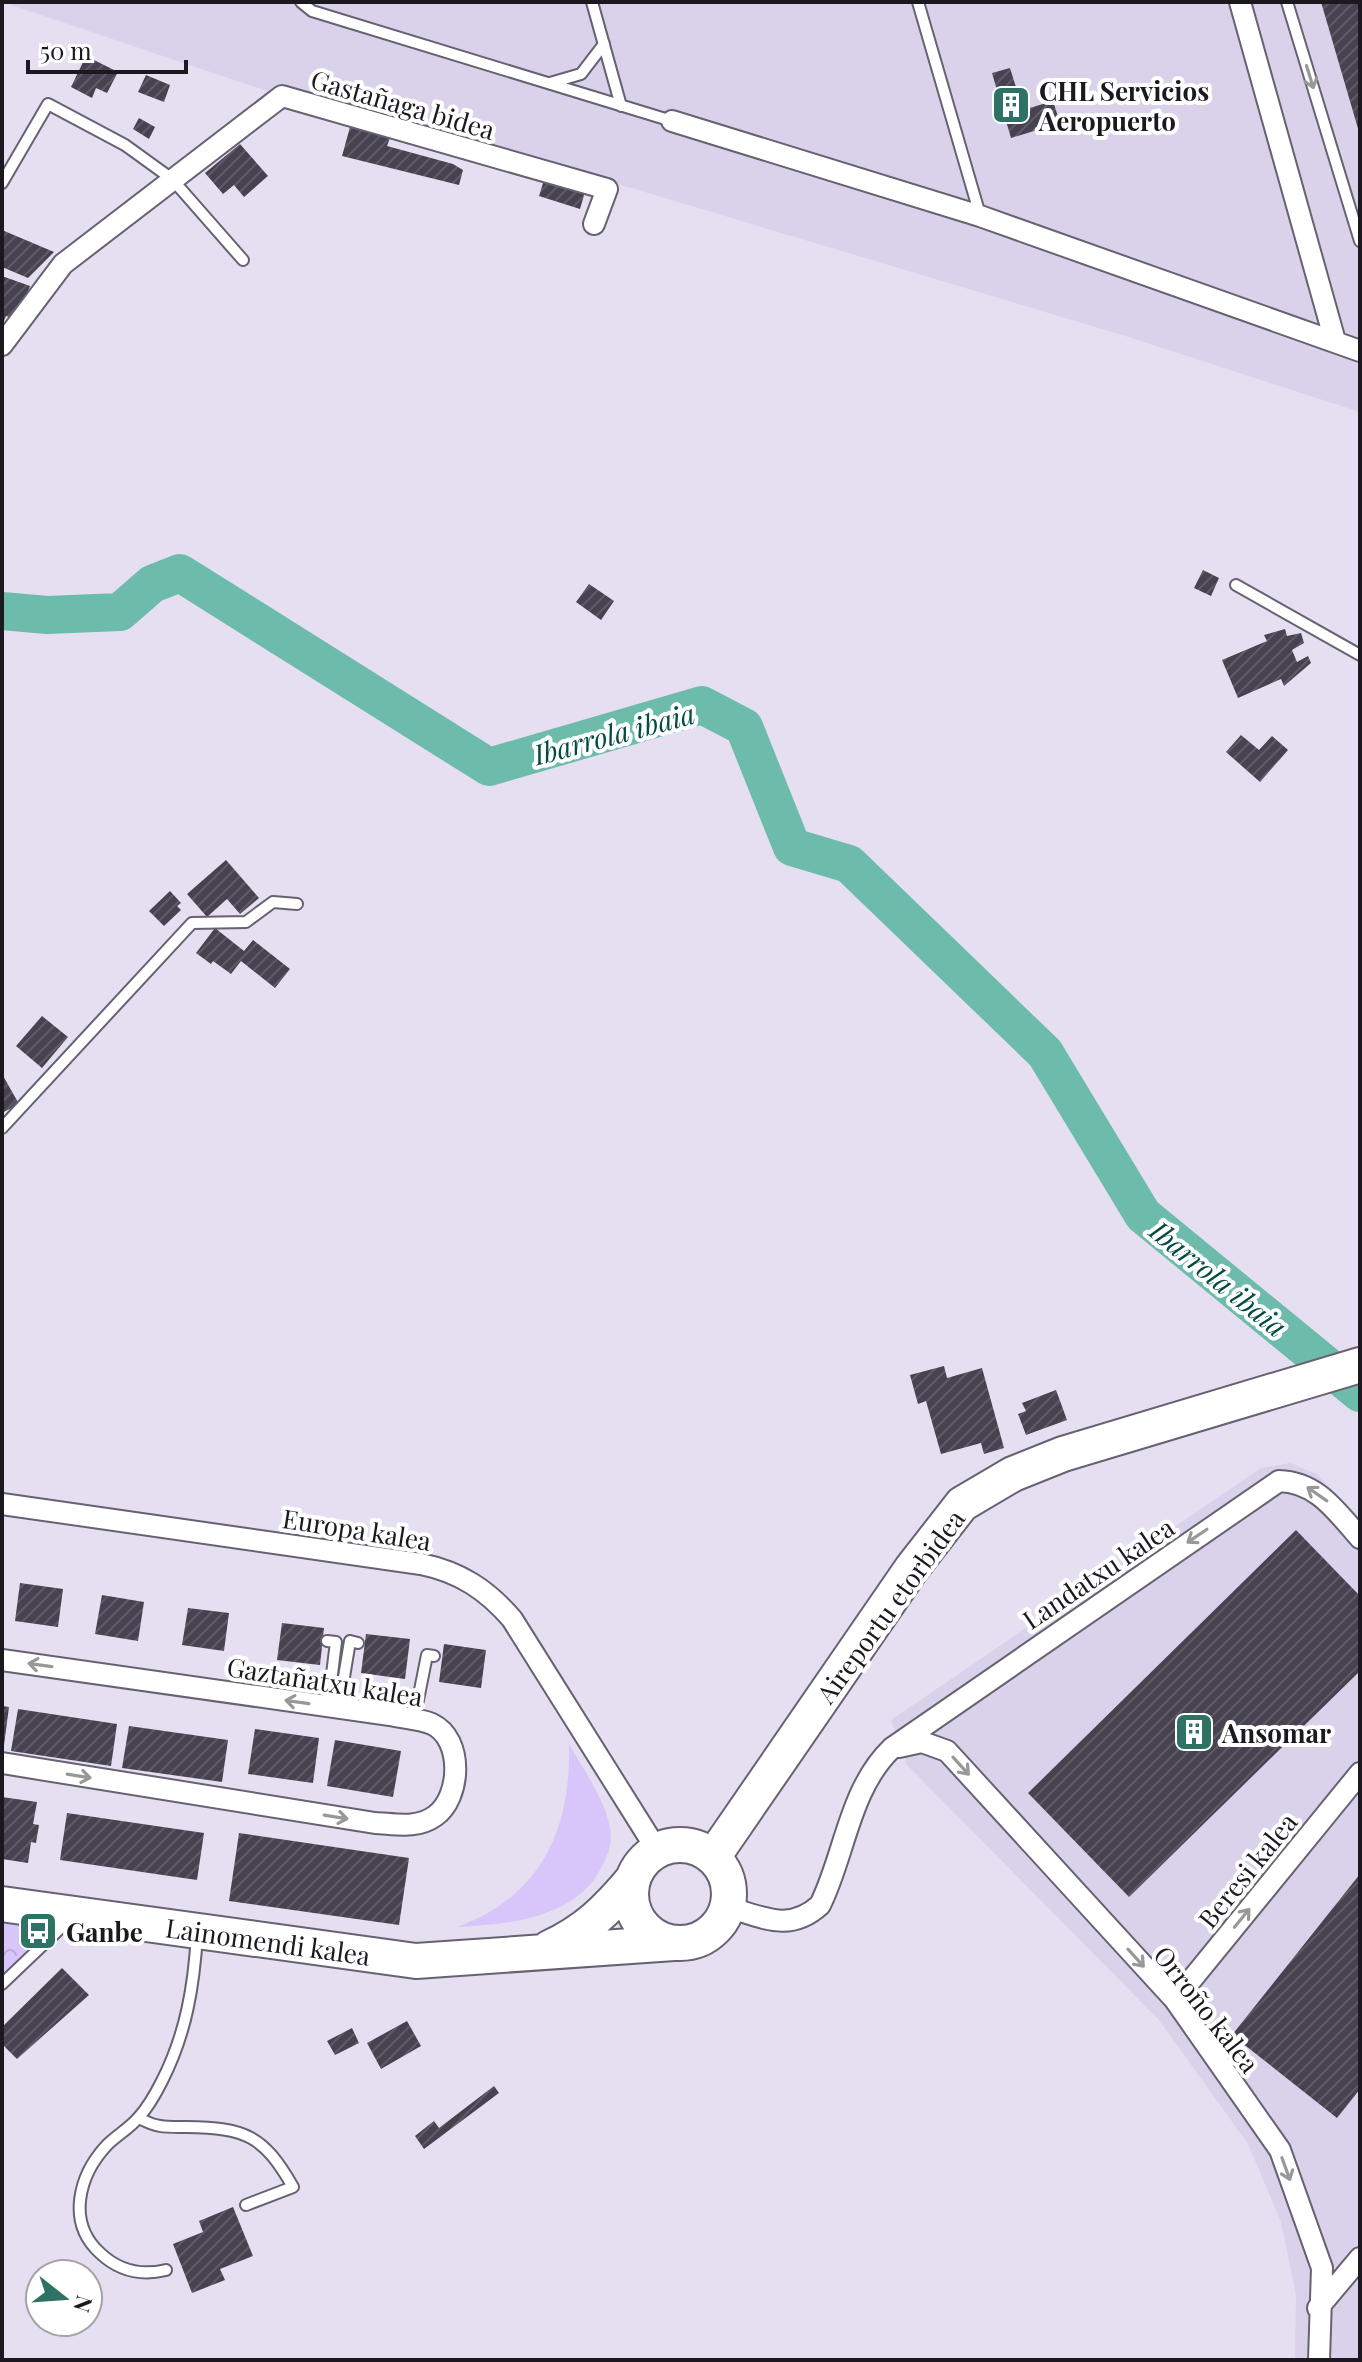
<svg xmlns="http://www.w3.org/2000/svg" width="1362" height="2362" viewBox="0 0 1362 2362" font-family="'Playfair Display',serif">
  <style>
    .built { fill: #dad2eb }
    .forest { fill: url(#forest-crowns) }
    .garden { fill: #d8c6fb }
    .lines { fill: none; stroke-linecap: round; stroke-linejoin: round }
    .river { stroke: #6dbcab; stroke-width: 38 }
    .building { fill: url(#building-hatch) }
    .lane-casing { stroke: #666271; stroke-width: 14 }
    .street-casing { stroke: #666271; stroke-width: 24 }
    .primary-casing { stroke: #666271; stroke-width: 38 }
    .lane { stroke: #fff; stroke-width: 10 }
    .street { stroke: #fff; stroke-width: 20 }
    .primary { stroke: #fff; stroke-width: 34 }
    .oneway { stroke: #98989a }
    .labels { text-anchor: middle; dominant-baseline: central; stroke-width: 8; stroke-linejoin: round; paint-order: stroke }
    .poi-label { font-size: 26px; font-weight: bold; fill: #1b191f; stroke: #fff; text-anchor: start }
    .street-label { font-size: 26px; fill: #1b191f; stroke: #fff }
    .water-label { font-size: 28px; font-style: italic; fill: #024b40; stroke: #fff }
  </style>
  <defs>
    <pattern id="forest-crowns" width="20" height="18" patternUnits="userSpaceOnUse" patternTransform="scale(2)"><rect width="20" height="18" fill="#d8c6fb"/><path d="M2 6a3 3 0 1 1 6 0M12 15a3 3 0 1 1 6 0" fill="none" stroke="#b9aad7"/></pattern>
    <pattern id="building-hatch" width="6" height="6" patternUnits="userSpaceOnUse" patternTransform="scale(2)"><rect width="6" height="6" fill="#474250"/><path d="M-1 1l2-2M0 6l6-6M5 7l2-2" fill="none" stroke="#5e5a66"/></pattern>
  </defs>
  <rect width="100%" height="100%" fill="#e5dff1"/>
  <path class="built" d="M 2,2 L 1360,2 L 1360,412 L 1122,335 L 588,175 L 282,96 Z
    M 1290,1463 L 1317,1474 L 1360,1518 L 1360,2360 L 1295,2360 L 1296,2295 L 1281,2222 L 1248,2144 L 1159,2020 L 907,1765 L 891,1720 L 1261,1468 Z"/>
  <path class="forest" d="M 2,1914 L 54,1922 L 2,1978 Z"/>
  <path class="garden" d="M 569,1744 C 583,1769 605,1799 610,1828 C 613,1844 607,1857 600,1870 C 574,1918 507,1925 457,1927 C 542,1896 571,1829 569,1744 Z"/>
  <g class="lines">
    <path class="river" d="M 2,611 L 47,615 L 120,612 L 152,584 L 180,573 L 489,767 L 702,705 L 744,727 L 792,847 L 849,864 L 1045,1053 L 1143,1215 L 1360,1393"/>
  </g>
  <path class="building" d="M 1321,2 L 1360,2 L 1360,132 L 1359,132 Z
    M 86,56 L 118,72 L 107,93 L 96,88 L 92,98 L 71,87 Z
    M 1010,68 L 1023,110 L 1053,101 L 1060,123 L 1011,138 L 992,73 Z
    M 146,75 L 170,85 L 164,102 L 138,92 Z
    M 139,118 L 155,127 L 149,139 L 133,129 Z
    M 350,127 L 390,138 L 387,146 L 453,164 L 463,170 L 459,185 L 342,156 Z
    M 240,144 L 268,176 L 244,197 L 234,185 L 223,194 L 205,173 Z
    M 544,180 L 585,192 L 580,209 L 539,196 Z
    M 2,230 L 54,252 L 28,278 L 2,267 Z
    M 2,276 L 30,286 L 17,320 L 6,316 L 2,326 Z
    M 1203,570 L 1219,578 L 1211,596 L 1194,588 Z
    M 589,584 L 614,601 L 601,620 L 576,602 Z
    M 1285,629 L 1287,636 L 1301,633 L 1304,643 L 1292,650 L 1297,662 L 1308,656 L 1311,663 L 1284,686 L 1281,679 L 1238,698 L 1222,660 L 1267,641 L 1264,635 Z
    M 1241,735 L 1259,750 L 1272,736 L 1288,750 L 1260,782 L 1226,752 Z
    M 226,860 L 259,898 L 240,914 L 227,899 L 207,917 L 187,894 Z
    M 170,891 L 181,903 L 177,906 L 181,910 L 164,926 L 149,911 Z
    M 215,928 L 244,951 L 253,940 L 290,969 L 275,988 L 241,961 L 231,974 L 213,961 L 211,964 L 196,953 Z
    M 42,1016 L 68,1037 L 42,1068 L 16,1046 Z
    M 2,1074 L 19,1104 L 2,1113 Z
    M 944,1366 L 947,1378 L 982,1368 L 1004,1448 L 984,1454 L 981,1443 L 941,1454 L 926,1401 L 918,1404 L 910,1375 Z
    M 1056,1390 L 1067,1420 L 1026,1435 L 1018,1414 L 1026,1411 L 1022,1403 Z
    M 1296,1530 L 1360,1596 L 1360,1671 L 1129,1897 L 1028,1793 Z
    M 20,1583 L 63,1589 L 58,1627 L 15,1621 Z
    M 102,1595 L 144,1602 L 138,1641 L 95,1634 Z
    M 188,1608 L 229,1613 L 224,1651 L 182,1645 Z
    M 282,1623 L 324,1628 L 320,1665 L 277,1660 Z
    M 366,1634 L 410,1639 L 405,1679 L 361,1673 Z
    M 444,1644 L 486,1650 L 481,1688 L 439,1682 Z
    M 2,1706 L 9,1707 L 4,1745 L 2,1744 Z
    M 18,1709 L 117,1724 L 111,1766 L 11,1751 Z
    M 129,1726 L 228,1740 L 222,1782 L 122,1768 Z
    M 255,1729 L 319,1738 L 313,1783 L 248,1774 Z
    M 335,1740 L 401,1751 L 393,1797 L 327,1786 Z
    M 2,1797 L 37,1802 L 33,1824 L 39,1825 L 36,1843 L 31,1842 L 28,1863 L 2,1859 Z
    M 67,1813 L 204,1833 L 197,1880 L 60,1860 Z
    M 239,1833 L 409,1858 L 399,1925 L 229,1901 Z
    M 1360,1874 L 1360,2089 L 1337,2118 L 1232,2035 Z
    M 62,1968 L 89,1995 L 17,2059 L 2,2044 L 2,2027 Z
    M 407,2021 L 421,2046 L 381,2069 L 367,2043 Z
    M 352,2028 L 359,2043 L 335,2055 L 327,2041 Z
    M 494,2086 L 499,2093 L 424,2149 L 415,2136 L 434,2121 L 439,2128 Z
    M 233,2207 L 253,2256 L 220,2269 L 225,2280 L 192,2293 L 173,2244 L 203,2232 L 199,2221 Z"/>
  <g class="lines">
    <g class="lane-casing">
      <path id="lane" d="M 301,2 L 312,11 L 672,121
        M 592,2 L 621,106
        M 918,2 L 980,215
        M 1287,2 L 1360,241
        M 550,83 L 581,74 L 604,44
        M 2,183 L 48,104 L 125,145 L 172,179 L 243,260
        M 1236,585 L 1360,655
        M 2,1128 L 192,923 L 246,922 L 273,902 L 297,904
        M 327,1641 L 336,1642 L 328,1706
        M 339,1707 L 350,1641 L 358,1643
        M 414,1720 L 427,1655 L 434,1656
        M 2,1984 L 67,1922
        M 139,2118 C 157,2128 166,2127 186,2127 C 246,2128 263,2135 293,2187 L 246,2205
        M 166,2270 C 141,2276 119,2271 100,2253 C 66,2222 79,2175 107,2145 C 117,2135 130,2128 139,2117 C 148,2107 156,2093 162,2081 C 186,2034 194,1986 197,1934"/>
    </g>
    <g class="street-casing">
      <path id="street" d="M 1240,2 L 1335,341
        M 672,121 L 980,216 L 1360,351
        M 2,345 L 63,264 L 282,96 L 607,189 L 594,224
        M 2,1504 L 421,1564 C 460,1572 487,1590 512,1619 L 657,1850
        M 2,1660 L 390,1715 C 403,1718 420,1719 432,1724 C 464,1739 461,1798 435,1816 C 417,1829 396,1824 375,1823 L 2,1763
        M 899,1747 L 922,1742 L 947,1751 L 1175,2000 L 1280,2150 L 1322,2268 L 1319,2360
        M 727,1907 C 763,1917 789,1933 820,1905 C 845,1855 849,1789 892,1748 L 1279,1481 C 1317,1482 1336,1511 1360,1538
        M 1175,2000 L 1360,1773
        M 1318,2308 L 1360,2258"/>
    </g>
    <g class="primary-casing">
      <path id="primary" d="M631 1894a49 49 0 1 1 98 0a49 49 0 1 1-98 0Z
        M 713,1857 L 912,1568 L 962,1504 L 1013,1474 L 1063,1454 L 1360,1365
        M 2,1904 L 416,1961 L 674,1943
        M 549,1948 C 586,1931 608,1909 633,1879"/>
    </g>
    <use href="#lane" class="lane"/>
    <use href="#street" class="street"/>
    <use href="#primary" class="primary"/>
  </g>
  <defs><path id="oneway-shaft" d="M-6 0H5M1.5-3L5.5 0L1.5 3" fill="none" stroke-width="1.6" stroke-linecap="round" stroke-linejoin="round" transform="scale(2)"/></defs>
  <g class="oneway">
    <use href="#oneway-shaft" transform="translate(1310 77) rotate(73)"/>
    <use href="#oneway-shaft" transform="translate(1317 1494) rotate(-145)"/>
    <use href="#oneway-shaft" transform="translate(1197 1536) rotate(146)"/>
    <use href="#oneway-shaft" transform="translate(40 1665) rotate(-172)"/>
    <use href="#oneway-shaft" transform="translate(297 1702) rotate(-172)"/>
    <use href="#oneway-shaft" transform="translate(961 1766) rotate(48)"/>
    <use href="#oneway-shaft" transform="translate(79 1776) rotate(9)"/>
    <use href="#oneway-shaft" transform="translate(336 1817) rotate(9)"/>
    <use href="#oneway-shaft" transform="translate(1242 1918) rotate(-51)"/>
    <use href="#oneway-shaft" transform="translate(1136 1958) rotate(48)"/>
    <use href="#oneway-shaft" transform="translate(1286 2169) rotate(70)"/>
  </g>
  <defs>
    <g id="building-square" transform="scale(2)"><rect x="-9" y="-9" width="18" height="18" rx="4" fill="#2e7265" stroke="#fff"/><path d="M-4-6H4V6H1V3H-1V6H-4ZM-2.5-4.3h1.7v1.8h-1.7ZM.8-4.3h1.7v1.8H.8ZM-2.5-1h1.7V.8h-1.7ZM.8-1h1.7V.8H.8Z" fill="#fff"/></g>
    <g id="bus-square" transform="scale(2)"><rect x="-9" y="-9" width="18" height="18" rx="4" fill="#2e7265" stroke="#fff"/><path d="M-5-6H5V4H4V6H2V4H-2V6H-4V4H-5ZM-3.5-4V0h7V-4ZM-3.5 1.2v1.5H-2V1.2ZM2 1.2v1.5H3.5V1.2Z" fill="#fff"/></g>
  </defs>
  <g fill-rule="evenodd">
    <use href="#building-square" x="1011" y="105"/>
    <use href="#building-square" x="1194" y="1732"/>
    <use href="#bus-square" x="38" y="1931"/>
  </g>
  <g class="labels">
    <g class="poi-label">
      <text x="1039" y="90">CHL Servicios<tspan x="1039" dy="30">Aeropuerto</tspan></text>
      <text x="1222" y="1732">Ansomar</text>
      <text x="66" y="1931">Ganbe</text>
    </g>
    <g class="street-label">
      <text transform="translate(403 104) rotate(16)">Gastañaga bidea</text>
      <text transform="translate(357 1529) rotate(9)">Europa kalea</text>
      <text transform="translate(1098 1573) rotate(-34)">Landatxu kalea</text>
      <text transform="translate(890 1606) rotate(-54)">Aireportu etorbidea</text>
      <text transform="translate(325 1681) rotate(9)">Gaztañatxu kalea</text>
      <text transform="translate(1247 1870) rotate(-51)">Beresi kalea</text>
      <text transform="translate(268 1941) rotate(8)">Lainomendi kalea</text>
      <text transform="translate(1207 2009) rotate(52)">Orroño kalea</text>
    </g>
    <g class="water-label">
      <text transform="translate(614 733) rotate(-15)">Ibarrola ibaia</text>
      <text transform="translate(1219 1278) rotate(39)">Ibarrola ibaia</text>
    </g>
  </g>
  <rect width="1362" height="2362" fill="none" stroke="#1b191f" stroke-width="8"/>
  <g transform="translate(64 2298) rotate(107)"><circle r="38" fill="#ffffff" stroke="#a4a3a5" stroke-width="2"/>
  <path d="M0-6L14 30L0 20L-14 30Z" fill="#2e7265"/>
  <text y="-12" font-size="22" font-weight="bold" text-anchor="middle" fill="#1b191f">N</text>
  </g>
  <path d="M28 60v12h158v-12" fill="none" stroke="#1b191f" stroke-width="4"/>
  <text x="40" y="60" font-size="24" fill="#1b191f" stroke="#ffffff" stroke-width="6" paint-order="stroke">50 m</text>
</svg>
